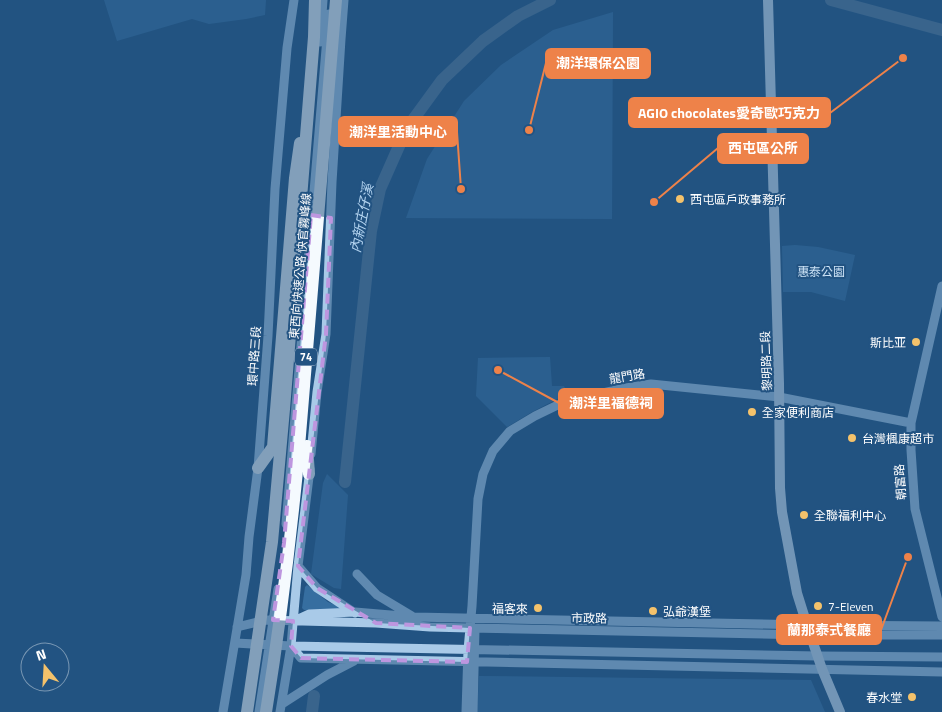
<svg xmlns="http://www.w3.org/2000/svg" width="942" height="712" viewBox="0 0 942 712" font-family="'Titillium Web','Noto Sans TC',sans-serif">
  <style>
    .green { fill: #366ea0 }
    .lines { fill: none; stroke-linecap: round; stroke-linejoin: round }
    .river { stroke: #54789a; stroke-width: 12 }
    .tertiary { stroke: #a9cae8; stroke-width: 9 }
    .secondary { stroke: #d3e5f7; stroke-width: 10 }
    .trunk { stroke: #f5fafe; stroke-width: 12 }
    .trunk-bridge { stroke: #f5fafe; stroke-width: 12 }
    .marked { fill: none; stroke: #bd96df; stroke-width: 4; stroke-dasharray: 10 6; stroke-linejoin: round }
    .poi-dot { fill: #f4c26b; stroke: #225382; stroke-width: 2 }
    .labels { text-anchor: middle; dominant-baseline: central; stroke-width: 4; stroke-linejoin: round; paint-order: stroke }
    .shield { fill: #225382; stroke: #bdcbda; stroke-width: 1 }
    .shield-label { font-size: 11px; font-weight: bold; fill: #fff }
    .poi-label { font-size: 12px; fill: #fff; stroke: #225382; text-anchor: start }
    .street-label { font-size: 12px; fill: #fff; stroke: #225382 }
    .park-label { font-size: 12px; fill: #cde3f6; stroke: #225382 }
    .water-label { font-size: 14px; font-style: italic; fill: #b4d4f0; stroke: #225382 }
    .leader { fill: none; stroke: #ee8249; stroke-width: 2 }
    .callout-dot { fill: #ee8249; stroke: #225382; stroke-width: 2 }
    .callout { fill: #ee8249; stroke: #ee8249; stroke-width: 2 }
    .callout-label { font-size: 14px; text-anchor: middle; font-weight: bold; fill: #fff }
  </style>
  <rect width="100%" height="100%" fill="#225382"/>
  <path class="green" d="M 104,0 L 266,0 L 265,15 L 246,19 L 209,24 L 192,19 L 117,41 Z
    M 613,12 L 612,219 L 406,218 L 427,159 L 464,101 L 501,65 L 553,30 Z
    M 795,245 L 818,247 L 855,255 L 845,301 L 811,292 L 783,292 L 782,246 Z
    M 550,357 L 552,386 L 564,386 L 568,395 L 563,396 L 532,412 L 507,427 L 476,396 L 478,358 Z
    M 327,474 L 348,495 L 341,589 L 334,588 L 311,574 L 323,483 Z
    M 307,585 L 328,602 L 343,608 L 337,610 L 304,610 L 302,608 L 305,587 Z
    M 479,676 L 811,680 L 825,712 L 477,712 Z"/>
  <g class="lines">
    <path class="river" d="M 831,0 L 942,30
      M 345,482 L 371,231 L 380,189 L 407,128 L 442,80 L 483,41 L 518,16 L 550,0
      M 312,712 L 314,696"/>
    <path class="tertiary" d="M 320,42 L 323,0
      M 942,286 L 911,423 L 911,450 L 915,509 L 942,617
      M 311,454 L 317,392 L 326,334 L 332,182 L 341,39 L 344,0
      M 286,524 L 329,14
      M 298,566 L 317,588 L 355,613
      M 357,574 L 377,595 L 412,616
      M 296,620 L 309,614 L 355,612 L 414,617 L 807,625 L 942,626
      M 237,627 L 266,620 L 376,623 L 430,627 L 470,628 L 810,635 L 942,635
      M 235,643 L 291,646 L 818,656 L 942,657
      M 291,646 L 301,658 L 942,672
      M 282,704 L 327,675 L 354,661
      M 223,712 L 246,575 L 249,537 L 258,468 L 268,336 L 275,189 L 287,48 L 294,0
      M 259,712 L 278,589
      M 280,712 L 291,646 L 298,566 L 310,469
      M 466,712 L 468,650 L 472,606 L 478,499 L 483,474 L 493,451 L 510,431 L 535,416 L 566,401 L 626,388 L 651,384 L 779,397 L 911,423
      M 473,712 L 475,629"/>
    <path class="secondary" d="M 768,0 L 779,384 L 780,488 L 782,512 L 797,593 L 807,625 L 822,669 L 840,712"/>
    <path class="trunk" d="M 307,446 L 309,474
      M 258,468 L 273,447 L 295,178 L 300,143"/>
    <path class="trunk-bridge" d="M 247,712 L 272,542 L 284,409 L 314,37 L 315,0
      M 266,712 C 279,632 289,552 297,471 L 336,0"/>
  </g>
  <path d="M0 0H942V712H0ZM 311,215 L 331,218 L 326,334 L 298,566 L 317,588 L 376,623 L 470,628 L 467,662 L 301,658 L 291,646 L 293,621 L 273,620 L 284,543 Z" fill="#225382" fill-opacity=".55" fill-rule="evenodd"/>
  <path class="marked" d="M 311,215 L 331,218 L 326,334 L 298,566 L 317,588 L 376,623 L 470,628 L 467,662 L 301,658 L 291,646 L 293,621 L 273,620 L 284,543 Z"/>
  <g class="poi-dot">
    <circle cx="680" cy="199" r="5"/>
    <circle cx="916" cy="342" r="5"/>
    <circle cx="752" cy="412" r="5"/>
    <circle cx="852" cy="438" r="5"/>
    <circle cx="804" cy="515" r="5"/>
    <circle cx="818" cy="606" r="5"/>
    <circle cx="538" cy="608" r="5"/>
    <circle cx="653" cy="611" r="5"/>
    <circle cx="912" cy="697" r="5"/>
  </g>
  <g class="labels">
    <rect class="shield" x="295" y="348.5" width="22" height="17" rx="4"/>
    <g class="shield-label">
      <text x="306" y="357">74</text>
    </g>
    <g class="poi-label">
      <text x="690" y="199">西屯區戶政事務所</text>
      <text x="906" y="342" text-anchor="end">斯比亚</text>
      <text x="762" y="412">全家便利商店</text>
      <text x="862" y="438">台灣楓康超市</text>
      <text x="814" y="515">全聯福利中心</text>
      <text x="828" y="606">7-Eleven</text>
      <text x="528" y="608" text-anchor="end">福客來</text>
      <text x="663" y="611">弘爺漢堡</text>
      <text x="902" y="697" text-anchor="end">春水堂</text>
    </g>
    <g class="street-label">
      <text transform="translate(300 266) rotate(-85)">東西向快速公路 快官霧峰線</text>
      <text transform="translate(254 356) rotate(-86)">環中路三段</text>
      <text transform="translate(766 361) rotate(-92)">黎明路二段</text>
      <text transform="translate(627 376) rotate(-10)">龍門路</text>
      <text transform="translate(900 482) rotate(-94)">朝富路</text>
      <text transform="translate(589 618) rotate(1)">市政路</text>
    </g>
    <g class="park-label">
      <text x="821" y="271">惠泰公園</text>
    </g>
    <g class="water-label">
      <text transform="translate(361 218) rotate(-79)">內新庄仔溪</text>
    </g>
  </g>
  <path class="leader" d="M529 130L546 63M903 58L830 113M461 189L457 132M654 202L718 148M498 370L559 403M908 557L881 630"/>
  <g class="callout-dot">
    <circle cx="529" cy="130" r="5"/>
    <circle cx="903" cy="58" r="5"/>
    <circle cx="461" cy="189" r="5"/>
    <circle cx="654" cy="202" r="5"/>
    <circle cx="498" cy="370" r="5"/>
    <circle cx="908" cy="557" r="5"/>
  </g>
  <g class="callout">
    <rect x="546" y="49" width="104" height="29" rx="5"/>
    <rect x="629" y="98" width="201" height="29" rx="5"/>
    <rect x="339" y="117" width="118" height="29" rx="5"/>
    <rect x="718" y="134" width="90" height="29" rx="5"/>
    <rect x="559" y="389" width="104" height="29" rx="5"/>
    <rect x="777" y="615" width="104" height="29" rx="5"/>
  </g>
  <g class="callout-label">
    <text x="598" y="68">潮洋環保公園</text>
    <text x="729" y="118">AGIO chocolates愛奇歐巧克力</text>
    <text x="398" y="137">潮洋里活動中心</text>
    <text x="763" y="153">西屯區公所</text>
    <text x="611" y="408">潮洋里福德祠</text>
    <text x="829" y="635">蘭那泰式餐廳</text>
  </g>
  <g transform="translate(45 667) rotate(342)"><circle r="24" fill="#225382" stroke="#7a98b4"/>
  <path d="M0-4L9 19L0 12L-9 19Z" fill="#f4c26b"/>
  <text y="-8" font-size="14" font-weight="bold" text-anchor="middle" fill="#ffffff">N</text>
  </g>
</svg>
